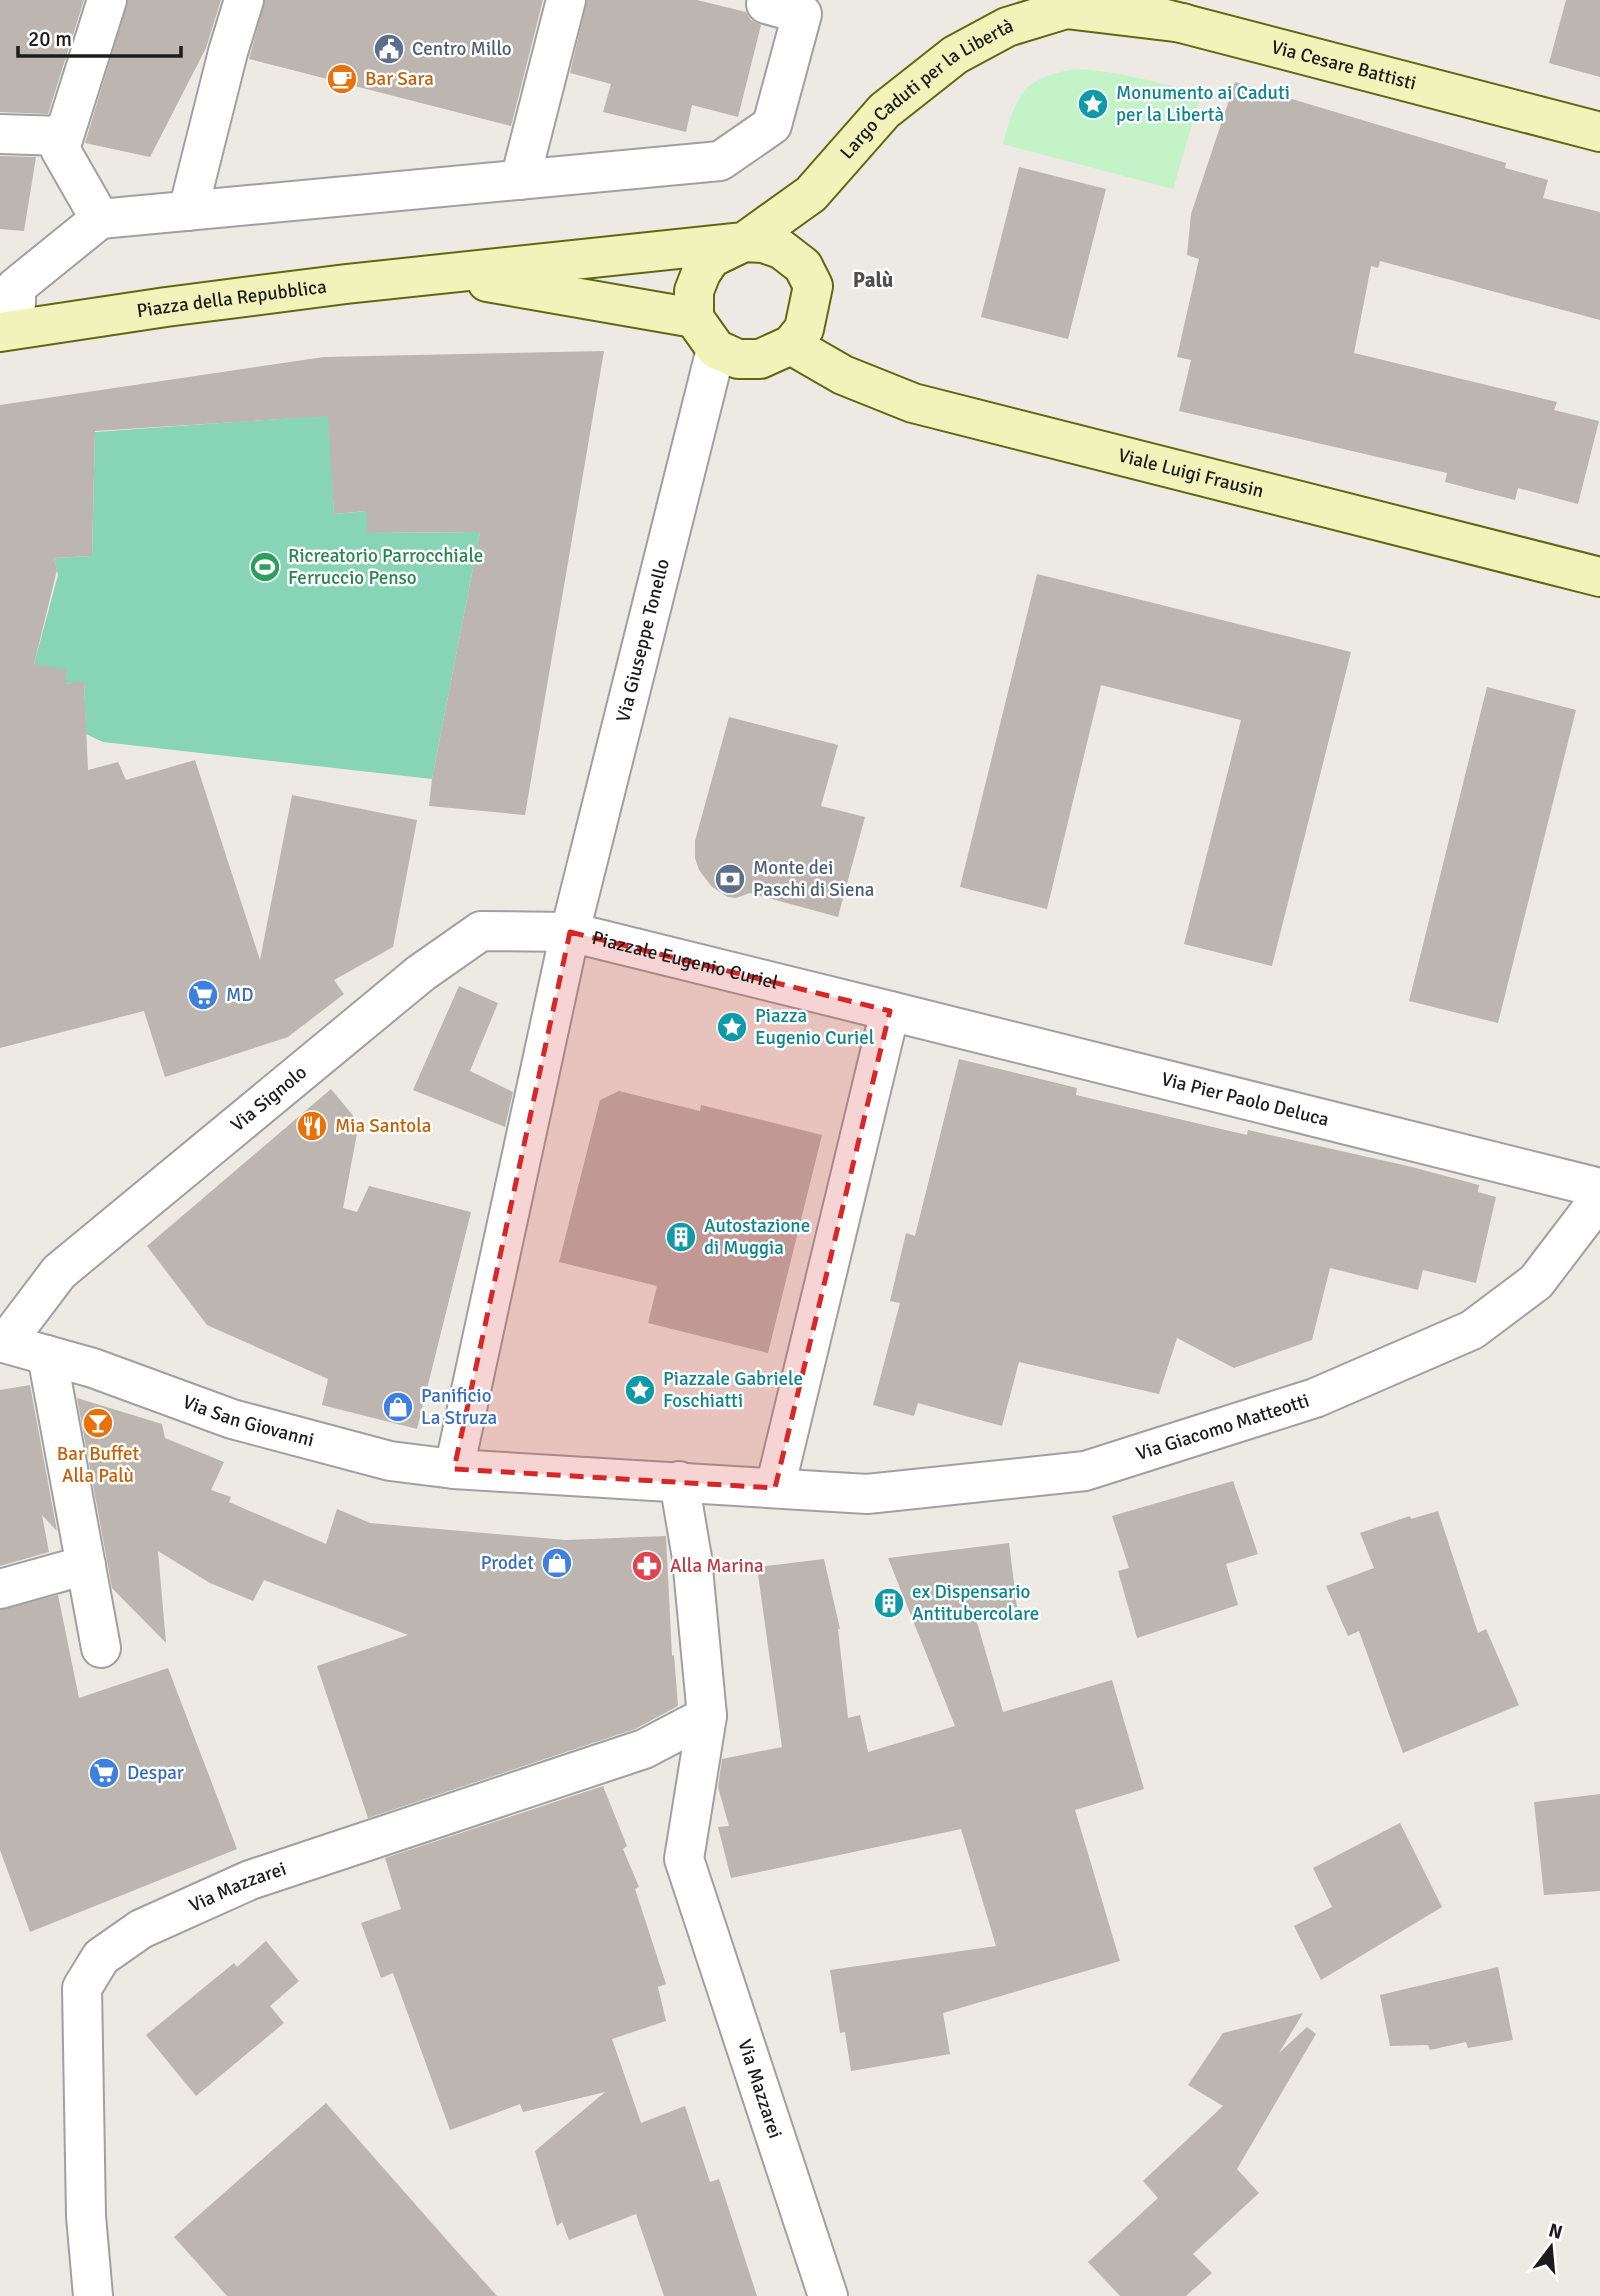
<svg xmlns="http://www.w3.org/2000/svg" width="1600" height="2296" viewBox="0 0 1600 2296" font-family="Signika,sans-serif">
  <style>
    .park { fill: #c3f3c6 }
    .pitch { fill: #87d5b6 }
    .building { fill: #bcb5b0 }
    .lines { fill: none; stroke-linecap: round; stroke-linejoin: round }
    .street-casing { stroke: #a0a0a0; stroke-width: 42 }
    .secondary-casing { stroke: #5f680f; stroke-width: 42 }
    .street { stroke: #fff; stroke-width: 38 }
    .secondary { stroke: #f1f3bb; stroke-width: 38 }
    .marked { fill: #d62828; fill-opacity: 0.2; stroke: #d62828; stroke-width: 5; stroke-dasharray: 14 9; stroke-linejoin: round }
    .labels { text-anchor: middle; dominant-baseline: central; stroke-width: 5; stroke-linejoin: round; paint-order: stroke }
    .service-label { font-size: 19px; fill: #4e5e75; stroke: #fff; text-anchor: start }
    .street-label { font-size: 19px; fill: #1c1c1c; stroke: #fff }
    .food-label { font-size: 19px; fill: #c56008; stroke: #fff; text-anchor: start }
    .culture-label { font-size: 19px; fill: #0d838f; stroke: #fff; text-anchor: start }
    .leisure-label { font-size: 19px; fill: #27864d; stroke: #fff; text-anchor: start }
    .shop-label { font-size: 19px; fill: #366cbe; stroke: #fff; text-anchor: start }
    .health-label { font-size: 19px; fill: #be3a42; stroke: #fff; text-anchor: start }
    .neighbourhood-label { font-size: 21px; font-weight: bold; fill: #4f4f4f; stroke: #fff }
  </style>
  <rect width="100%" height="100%" fill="#ede9e3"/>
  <path class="park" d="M 1077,69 C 1119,71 1160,83 1201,94 L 1173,189 L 1003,144 C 1017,94 1022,77 1077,69 Z"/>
  <path class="pitch" d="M 327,357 L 334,514 L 367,511 L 368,533 L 480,532 L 432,779 L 103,742 L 86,734 L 84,682 L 66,684 L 34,664 L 58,575 L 54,558 L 92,556 L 95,432 L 292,418 L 292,362 Z"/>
  <path class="building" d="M 0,0 L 84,0 L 48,114 L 0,112 Z
    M 128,0 L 221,0 L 206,48 L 150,157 L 85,143 Z
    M 265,0 L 543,0 L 511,126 L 249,59 Z
    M 587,0 L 697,0 L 746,12 L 751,20 L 761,25 L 738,117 L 692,105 L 686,132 L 603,112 L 611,84 L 570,73 Z
    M 1566,0 L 1600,0 L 1600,77 L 1549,63 Z
    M 1235,82 L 1506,163 L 1505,168 L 1548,180 L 1543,198 L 1600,212 L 1600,320 L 1380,261 L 1378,268 L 1371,266 L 1354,353 L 1557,402 L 1554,410 L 1599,421 L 1578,504 L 1518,488 L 1515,500 L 1445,482 L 1447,473 L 1179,411 L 1191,360 L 1177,357 L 1199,259 L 1187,255 L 1191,214 Z
    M 0,156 L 36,157 L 24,231 L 0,229 Z
    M 1019,167 L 1106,189 L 1068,339 L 981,317 Z
    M 604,351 L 525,815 L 429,806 L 432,779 L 480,532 L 367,533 L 367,511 L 334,514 L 328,416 L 95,431 L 92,556 L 54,558 L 57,570 L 34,664 L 66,670 L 66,684 L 84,681 L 88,770 L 118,762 L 126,780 L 195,760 L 260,960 L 292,795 L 417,820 L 393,947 L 334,980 L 344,994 L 288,1037 L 165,1077 L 144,1011 L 0,1048 L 0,405 L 324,357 Z
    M 1037,574 L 1351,652 L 1272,966 L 1184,944 L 1241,720 L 1101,685 L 1047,909 L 960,887 Z
    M 1487,687 L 1576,710 L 1498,1023 L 1409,1001 Z
    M 729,717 L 838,745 L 821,806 L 865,817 L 838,917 L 750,893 L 736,898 L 728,897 L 712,887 L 699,870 L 695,858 L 695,841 Z
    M 459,986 L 498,1003 L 470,1071 L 513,1092 L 505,1127 L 413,1090 Z
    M 959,1059 L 1077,1088 L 1076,1095 L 1247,1135 L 1248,1130 L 1412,1167 L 1479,1185 L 1478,1192 L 1496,1197 L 1476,1283 L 1423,1270 L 1418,1290 L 1330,1268 L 1312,1340 L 1234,1368 L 1177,1338 L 1159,1394 L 1019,1362 L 1002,1426 L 918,1403 L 914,1416 L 873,1405 L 900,1303 L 890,1301 L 906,1233 L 915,1236 Z
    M 331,1089 L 359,1123 L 343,1208 L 357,1212 L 369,1186 L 471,1212 L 417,1429 L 322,1405 L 328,1379 L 207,1325 L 147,1246 Z
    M 619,1091 L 700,1111 L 701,1105 L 822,1135 L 768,1353 L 648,1323 L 657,1286 L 559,1262 L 600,1100 Z
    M 30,1385 L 57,1531 L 42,1515 L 49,1552 L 0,1566 L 0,1390 Z
    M 77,1398 L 162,1424 L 165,1438 L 224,1462 L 211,1490 L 231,1497 L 229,1502 L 326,1544 L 337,1509 L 370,1523 L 566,1540 L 666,1536 L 672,1656 L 674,1655 L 678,1706 L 635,1729 L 368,1818 L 317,1666 L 408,1635 L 264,1580 L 253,1601 L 210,1583 L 158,1551 L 166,1643 L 112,1588 Z
    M 1233,1481 L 1258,1554 L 1226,1564 L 1238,1605 L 1137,1638 L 1118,1571 L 1129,1568 L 1112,1516 Z
    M 1438,1511 L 1478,1633 L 1486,1629 L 1519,1705 L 1403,1753 L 1359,1631 L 1348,1636 L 1326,1586 L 1374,1568 L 1360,1533 L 1410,1516 L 1411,1519 Z
    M 1009,1543 L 1017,1607 L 974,1612 L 1003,1712 L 1112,1680 L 1144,1789 L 1075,1810 L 1120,1961 L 943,2013 L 950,2054 L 851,2071 L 845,2032 L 840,2033 L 830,1970 L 996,1946 L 961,1829 L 731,1878 L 718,1827 L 729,1826 L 718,1787 L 722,1759 L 782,1747 L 757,1567 L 824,1559 L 840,1629 L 838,1629 L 848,1718 L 860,1715 L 868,1752 L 955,1726 L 888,1558 Z
    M 58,1595 L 79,1698 L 168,1668 L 237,1849 L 30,1932 L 0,1850 L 0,1610 Z
    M 603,1786 L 627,1846 L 623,1849 L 639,1887 L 635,1889 L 666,1984 L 658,1987 L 666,2021 L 612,2039 L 641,2123 L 685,2106 L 710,2182 L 719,2179 L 757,2296 L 664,2296 L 636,2214 L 569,2240 L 562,2222 L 557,2226 L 535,2151 L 605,2092 L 523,2112 L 520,2104 L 450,2130 L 393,1973 L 381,1978 L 361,1923 L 401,1909 L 385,1858 Z
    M 1600,1794 L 1600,1891 L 1544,1895 L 1534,1802 Z
    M 1400,1823 L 1442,1907 L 1321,1980 L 1294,1926 L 1332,1907 L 1313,1868 Z
    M 266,1941 L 299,1981 L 270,2006 L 284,2023 L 196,2096 L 146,2035 L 234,1963 L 237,1967 Z
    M 1498,1967 L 1513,2040 L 1468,2048 L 1466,2042 L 1430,2050 L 1428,2045 L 1390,2046 L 1380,1995 Z
    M 1303,2013 L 1279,2053 L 1307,2027 L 1316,2034 L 1237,2169 L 1259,2193 L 1193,2254 L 1212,2273 L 1186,2296 L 1120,2296 L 1088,2262 L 1158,2198 L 1143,2181 L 1223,2106 L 1188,2085 L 1223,2033 Z
    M 326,2103 L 453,2247 L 497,2296 L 227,2296 L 174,2237 Z"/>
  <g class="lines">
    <g class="street-casing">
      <g id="street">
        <path d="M 0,134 L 63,136"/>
        <path d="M 520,180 L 566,0"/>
        <path d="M 188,211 L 228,52 L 244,0"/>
        <path d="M 100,219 L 720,161 L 772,125 L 802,14 L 766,4"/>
        <path d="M 16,304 L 16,287 L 100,219 L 60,149 L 107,0"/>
        <path id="s1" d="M 890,1011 L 1600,1188"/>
        <path id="s2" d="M 0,1342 L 93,1368 L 232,1419 L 390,1461 L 454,1469 L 867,1494 L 1085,1471 L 1315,1398 L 1472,1330 L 1536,1282 L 1600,1198"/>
        <path id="s3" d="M 6,1342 L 59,1272 L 421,973 L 481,931 L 570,932 L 890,1011 L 775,1488"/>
        <path d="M 47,1355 L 101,1648"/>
        <path id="s4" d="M 454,1469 L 570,932 L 716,349"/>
        <path d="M 0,1589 L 86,1565"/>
        <path id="s5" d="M 707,1716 L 684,1859 L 828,2296"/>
        <path id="s6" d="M 93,2296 L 86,2216 L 82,1988 L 101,1957 L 141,1929 L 250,1880 L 644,1749 L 707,1716 L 692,1558 L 679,1481"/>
      </g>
    </g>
    <g class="secondary-casing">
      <g id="secondary">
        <path id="s7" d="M 1158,17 L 1600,132"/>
        <path d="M 487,282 L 694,318"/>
        <path id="s8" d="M 0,332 L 166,307 L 346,284 L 744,242 L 763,243 L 781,249 L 803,266 L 813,286 L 804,329 L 791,345 L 760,359 L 738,359 L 716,349 L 694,318 L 694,291 L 701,273 L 711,258 L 744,242 L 811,194 L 884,111 L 955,55 L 1007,27 L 1066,9 L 1183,23"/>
        <path id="s9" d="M 791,345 L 843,375 L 913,403 L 1600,577"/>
      </g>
    </g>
    <use href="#street" class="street"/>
    <use href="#secondary" class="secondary"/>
  </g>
  <path class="marked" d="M 570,932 L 890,1011 L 775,1488 L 454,1469 Z"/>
  <defs>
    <g id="civic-disc" transform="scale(1.575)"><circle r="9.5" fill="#5c6f8a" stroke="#fff"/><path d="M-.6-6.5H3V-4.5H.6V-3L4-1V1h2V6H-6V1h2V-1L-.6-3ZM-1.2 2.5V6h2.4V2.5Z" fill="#fff"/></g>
    <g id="cafe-disc" transform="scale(1.575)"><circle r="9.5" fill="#e8710a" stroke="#fff"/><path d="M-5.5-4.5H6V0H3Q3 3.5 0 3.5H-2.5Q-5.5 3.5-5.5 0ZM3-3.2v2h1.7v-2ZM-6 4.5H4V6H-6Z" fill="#fff"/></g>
    <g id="sight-disc" transform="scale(1.575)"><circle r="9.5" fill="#0f9aa8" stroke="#fff"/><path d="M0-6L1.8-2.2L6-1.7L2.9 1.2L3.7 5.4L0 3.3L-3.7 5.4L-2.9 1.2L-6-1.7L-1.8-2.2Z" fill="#fff"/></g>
    <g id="stadium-disc" transform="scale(1.575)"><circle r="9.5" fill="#2e9e5b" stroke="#fff"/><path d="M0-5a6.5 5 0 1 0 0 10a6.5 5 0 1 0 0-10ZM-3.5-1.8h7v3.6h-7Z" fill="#fff"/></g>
    <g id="bank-disc" transform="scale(1.575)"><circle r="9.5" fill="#5c6f8a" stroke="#fff"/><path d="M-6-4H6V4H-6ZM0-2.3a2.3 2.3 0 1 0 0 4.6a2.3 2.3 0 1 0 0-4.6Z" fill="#fff"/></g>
    <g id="supermarket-disc" transform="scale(1.575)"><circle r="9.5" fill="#3f7fe0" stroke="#fff"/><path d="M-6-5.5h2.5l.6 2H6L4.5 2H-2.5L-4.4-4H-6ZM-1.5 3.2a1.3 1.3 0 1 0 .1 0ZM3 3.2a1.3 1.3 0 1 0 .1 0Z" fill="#fff"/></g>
    <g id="restaurant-disc" transform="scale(1.575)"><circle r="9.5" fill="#e8710a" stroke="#fff"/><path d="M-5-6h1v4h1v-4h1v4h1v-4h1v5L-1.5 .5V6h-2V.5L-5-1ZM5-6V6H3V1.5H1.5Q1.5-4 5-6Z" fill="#fff"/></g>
    <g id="building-disc" transform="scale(1.575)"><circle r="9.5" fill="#0f9aa8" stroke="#fff"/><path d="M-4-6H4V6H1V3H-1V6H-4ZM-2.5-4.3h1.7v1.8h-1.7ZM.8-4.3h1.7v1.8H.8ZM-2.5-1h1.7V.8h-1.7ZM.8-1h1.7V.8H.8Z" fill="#fff"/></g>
    <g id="shop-disc" transform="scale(1.575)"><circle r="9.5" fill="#3f7fe0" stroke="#fff"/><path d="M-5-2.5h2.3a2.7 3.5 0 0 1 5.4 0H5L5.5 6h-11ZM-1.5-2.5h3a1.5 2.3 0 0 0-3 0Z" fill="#fff"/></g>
    <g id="bar-disc" transform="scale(1.575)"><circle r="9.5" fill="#e8710a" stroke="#fff"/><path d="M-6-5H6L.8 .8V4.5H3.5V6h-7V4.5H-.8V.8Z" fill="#fff"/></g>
    <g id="pharmacy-disc" transform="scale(1.575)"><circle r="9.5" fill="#e0444e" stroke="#fff"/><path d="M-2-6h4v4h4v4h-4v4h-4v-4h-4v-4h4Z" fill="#fff"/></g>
  </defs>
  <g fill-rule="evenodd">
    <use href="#civic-disc" x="389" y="49"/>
    <use href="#cafe-disc" x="342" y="79"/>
    <use href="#sight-disc" x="1093" y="104"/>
    <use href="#stadium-disc" x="265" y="567"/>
    <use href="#bank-disc" x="730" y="879"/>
    <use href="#supermarket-disc" x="203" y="995"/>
    <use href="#sight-disc" x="732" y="1027"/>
    <use href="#restaurant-disc" x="312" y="1126"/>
    <use href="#building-disc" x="681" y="1237"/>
    <use href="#sight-disc" x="640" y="1390"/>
    <use href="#shop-disc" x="398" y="1407"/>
    <use href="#bar-disc" x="98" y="1423"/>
    <use href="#shop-disc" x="557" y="1563"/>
    <use href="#pharmacy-disc" x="647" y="1566"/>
    <use href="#building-disc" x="889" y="1603"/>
    <use href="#supermarket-disc" x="104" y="1773"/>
  </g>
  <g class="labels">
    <g class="service-label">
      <text x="412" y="49">Centro Millo</text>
      <text x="753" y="868">Monte dei<tspan x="753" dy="22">Paschi di Siena</tspan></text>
    </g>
    <g class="street-label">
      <text stroke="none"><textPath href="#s7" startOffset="192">Via Cesare Battisti</textPath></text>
      <text stroke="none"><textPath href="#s8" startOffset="1362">Largo Caduti per la Libertà</textPath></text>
      <text stroke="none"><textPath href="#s8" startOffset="234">Piazza della Repubblica</textPath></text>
      <text stroke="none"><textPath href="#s9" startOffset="422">Viale Luigi Frausin</textPath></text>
      <text stroke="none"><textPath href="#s4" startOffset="850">Via Giuseppe Tonello</textPath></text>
      <text stroke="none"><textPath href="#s3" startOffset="838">Piazzale Eugenio Curiel</textPath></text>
      <text stroke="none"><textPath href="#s3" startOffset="360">Via Signolo</textPath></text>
      <text stroke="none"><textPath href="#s1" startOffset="366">Via Pier Paolo Deluca</textPath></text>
      <text stroke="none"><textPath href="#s2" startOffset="261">Via San Giovanni</textPath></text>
      <text stroke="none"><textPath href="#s2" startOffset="1250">Via Giacomo Matteotti</textPath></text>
      <text stroke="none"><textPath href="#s6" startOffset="499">Via Mazzarei</textPath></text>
      <text stroke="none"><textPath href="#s5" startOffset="387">Via Mazzarei</textPath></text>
    </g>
    <g class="food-label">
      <text x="365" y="79">Bar Sara</text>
      <text x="335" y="1126">Mia Santola</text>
      <text x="98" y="1454" text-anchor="middle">Bar Buffet<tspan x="98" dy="22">Alla Palù</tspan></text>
    </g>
    <g class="culture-label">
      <text x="1116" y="93">Monumento ai Caduti<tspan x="1116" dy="22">per la Libertà</tspan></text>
      <text x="755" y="1016">Piazza<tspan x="755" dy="22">Eugenio Curiel</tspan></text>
      <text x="704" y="1226">Autostazione<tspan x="704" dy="22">di Muggia</tspan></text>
      <text x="663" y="1379">Piazzale Gabriele<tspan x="663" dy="22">Foschiatti</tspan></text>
      <text x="912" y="1592">ex Dispensario<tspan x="912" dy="22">Antitubercolare</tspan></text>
    </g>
    <g class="leisure-label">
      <text x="288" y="556">Ricreatorio Parrocchiale<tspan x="288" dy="22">Ferruccio Penso</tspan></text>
    </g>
    <g class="shop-label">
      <text x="226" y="995">MD</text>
      <text x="421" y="1396">Panificio<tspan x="421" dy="22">La Struza</tspan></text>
      <text x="534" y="1563" text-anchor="end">Prodet</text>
      <text x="127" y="1773">Despar</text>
    </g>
    <g class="health-label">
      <text x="670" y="1566">Alla Marina</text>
    </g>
    <g class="neighbourhood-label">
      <text x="873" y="280">Palù</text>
    </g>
  </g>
  <g transform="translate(1551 2247) rotate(16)" stroke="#ffffff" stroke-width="5" paint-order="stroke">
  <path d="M0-5L12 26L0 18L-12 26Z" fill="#1c1c1c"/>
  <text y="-10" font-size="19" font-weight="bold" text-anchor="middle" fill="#1c1c1c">N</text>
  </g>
  <path d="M18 46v10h163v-10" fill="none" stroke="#1c1c1c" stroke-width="3.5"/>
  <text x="28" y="46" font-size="21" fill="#1c1c1c" stroke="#ffffff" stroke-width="5" paint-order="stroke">20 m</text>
</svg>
